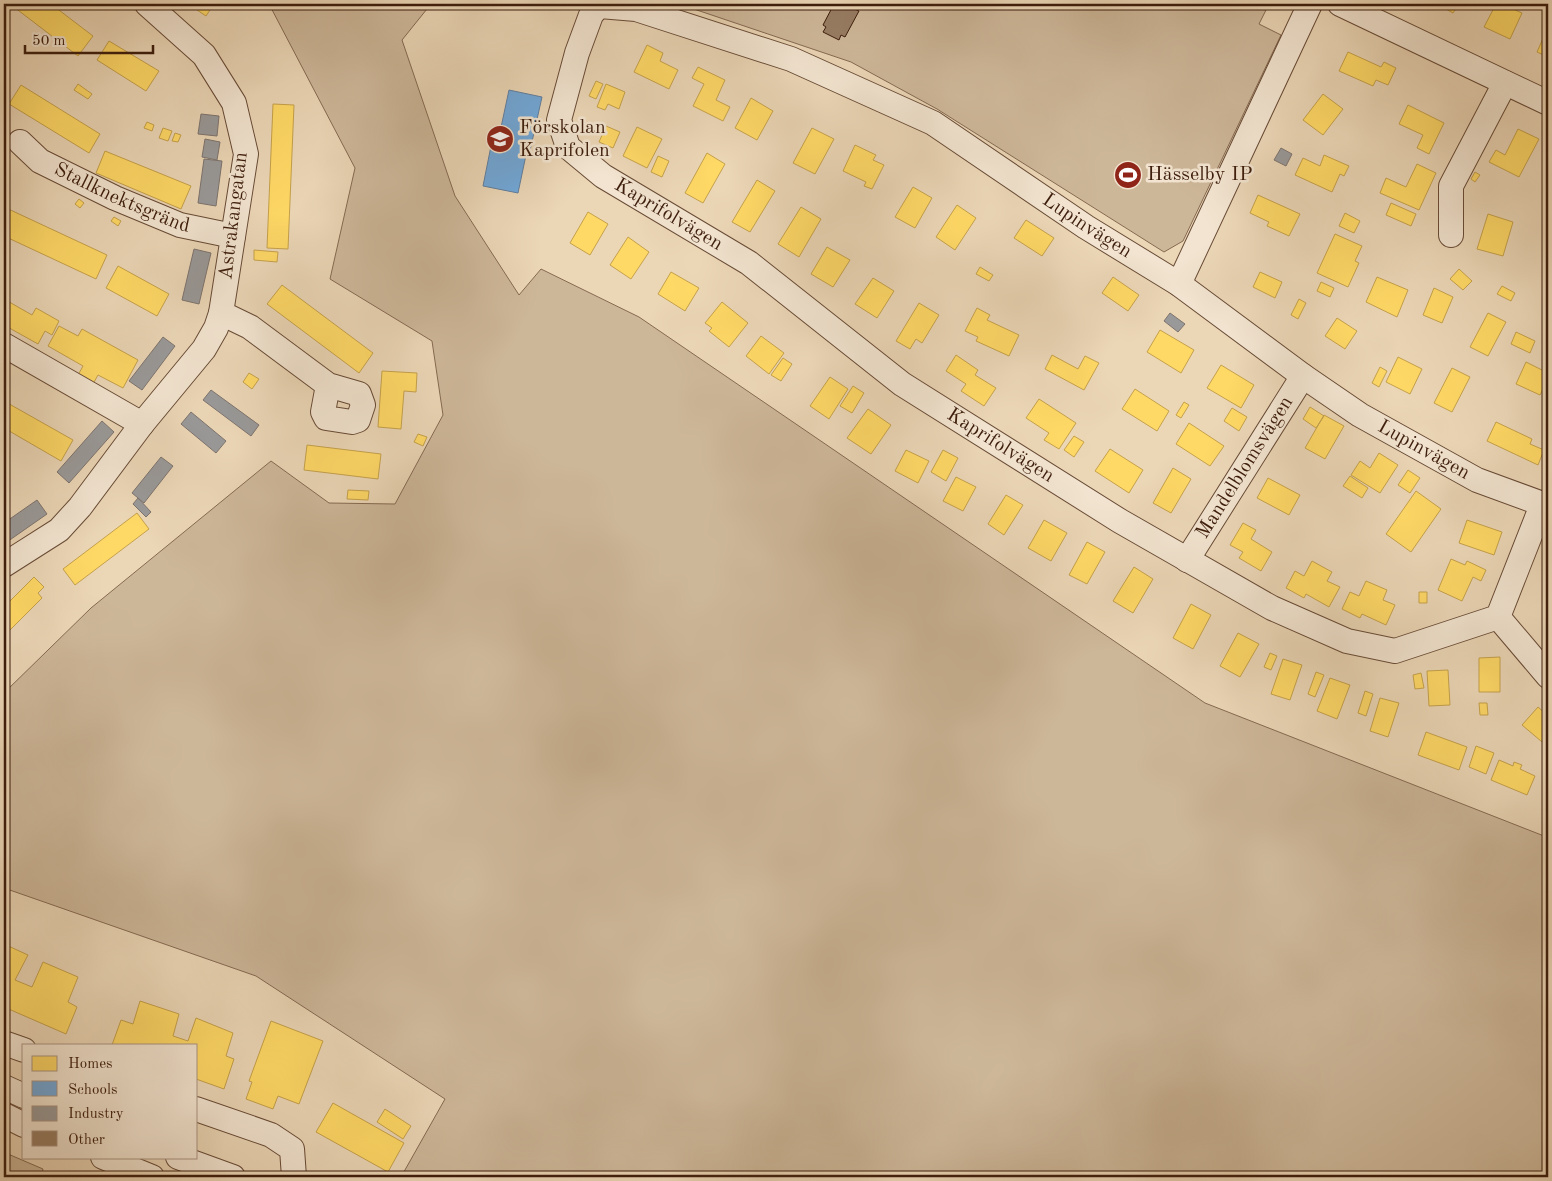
<svg xmlns="http://www.w3.org/2000/svg" width="1552" height="1181" viewBox="0 0 1552 1181" font-family="'Old Standard TT',serif">
  <style>
    .green { fill: #cdb799; stroke: #856a52 }
    .homes { fill: #ffd966; stroke: #c5a14b }
    .schools { fill: #6fa8dc; stroke: #607e9e }
    .industry { fill: #999; stroke: #7d746f }
    .building { fill: #977d64; stroke: #3d1d0c }
    .lines { fill: none; stroke-linecap: round; stroke-linejoin: round }
    .minor-casing { stroke: #684b36; stroke-width: 26 }
    .minor { stroke: #f2e4d0; stroke-width: 24 }
    .labels { text-anchor: middle; dominant-baseline: central; stroke-width: 5; stroke-linejoin: round; paint-order: stroke }
    .poi-label { font-size: 20px; fill: #3d1d0c; stroke: #f2e4d0; text-anchor: start }
    .street-label { font-size: 20px; fill: #3d1d0c; stroke: #f2e4d0 }
  </style>
  <rect width="100%" height="100%" fill="#ebd6b6"/>
  <filter id="stains"><feTurbulence type="fractalNoise" baseFrequency=".004" numOctaves="4"/><feColorMatrix values="0 0 0 0 .2 0 0 0 0 .09 0 0 0 0 .02 0 0 0 .5 -.17"/></filter>
  <radialGradient id="worn" r=".72"><stop offset=".6" stop-color="#630" stop-opacity="0"/><stop offset="1" stop-color="#630" stop-opacity=".3"/></radialGradient>
  <path class="green" d="M 269,4 L 431,4 L 402,40 L 455,196 L 519,295 L 541,269 L 639,317 L 1205,703 L 1544,836 L 1548,840 L 1548,1177 L 401,1177 L 445,1099 L 256,976 L 4,888 L 4,693 L 91,608 L 271,461 L 329,503 L 395,504 L 443,415 L 432,341 L 330,279 L 355,168 Z
    M 679,4 L 1269,4 L 1259,24 L 1281,35 L 1183,241 L 1164,252 L 937,109 L 851,62 Z
    M 8,1154 L 43,1169 L 41,1177 L 6,1177 Z"/>
  <path class="homes" d="M 10,4 L 51,4 L 93,36 L 78,56 Z
    M 188,4 L 214,4 L 206,16 Z
    M 1437,4 L 1459,4 L 1453,13 Z
    M 1496,4 L 1502,4 L 1522,13 L 1510,39 L 1484,27 Z
    M 1548,27 L 1548,57 L 1537,52 Z
    M 109,41 L 159,71 L 146,91 L 97,60 Z
    M 647,45 L 663,53 L 660,61 L 678,70 L 669,89 L 634,72 Z
    M 1348,52 L 1381,67 L 1384,62 L 1396,68 L 1388,85 L 1376,80 L 1373,86 L 1339,71 Z
    M 698,67 L 725,80 L 716,100 L 730,107 L 723,121 L 693,106 L 704,84 L 692,78 Z
    M 596,81 L 603,84 L 596,99 L 589,96 Z
    M 78,84 L 92,94 L 88,99 L 74,90 Z
    M 606,84 L 625,92 L 619,109 L 608,104 L 605,110 L 597,107 Z
    M 21,85 L 100,134 L 89,153 L 9,104 Z
    M 1323,94 L 1343,109 L 1323,135 L 1303,120 Z
    M 751,98 L 773,111 L 757,140 L 735,128 Z
    M 273,104 L 294,105 L 288,249 L 267,248 Z
    M 1408,105 L 1444,123 L 1429,154 L 1417,148 L 1423,135 L 1399,124 Z
    M 147,122 L 154,125 L 152,131 L 144,128 Z
    M 606,126 L 620,132 L 613,148 L 599,142 Z
    M 637,127 L 662,139 L 647,168 L 623,156 Z
    M 163,128 L 172,131 L 168,141 L 159,138 Z
    M 812,128 L 834,139 L 815,174 L 793,163 Z
    M 1518,129 L 1539,139 L 1519,177 L 1489,162 L 1496,150 L 1505,155 Z
    M 175,133 L 181,135 L 178,142 L 172,141 Z
    M 855,145 L 876,155 L 873,160 L 884,165 L 872,189 L 864,186 L 866,182 L 843,171 Z
    M 105,151 L 191,186 L 181,209 L 96,173 Z
    M 707,153 L 725,164 L 703,203 L 685,193 Z
    M 1324,155 L 1349,166 L 1344,176 L 1340,174 L 1332,192 L 1295,175 L 1303,158 L 1320,166 Z
    M 658,156 L 669,161 L 662,177 L 651,172 Z
    M 1417,164 L 1436,173 L 1419,210 L 1380,193 L 1386,178 L 1406,187 Z
    M 1475,172 L 1480,175 L 1475,182 L 1471,179 Z
    M 757,180 L 775,191 L 750,232 L 732,222 Z
    M 913,187 L 932,198 L 915,228 L 895,217 Z
    M 1258,195 L 1300,214 L 1289,236 L 1267,226 L 1269,222 L 1250,213 Z
    M 79,199 L 84,203 L 80,208 L 75,204 Z
    M 1391,203 L 1416,214 L 1411,226 L 1386,215 Z
    M 957,205 L 976,218 L 955,250 L 936,237 Z
    M 4,207 L 107,255 L 96,279 L 4,236 Z
    M 801,207 L 821,219 L 799,257 L 778,244 Z
    M 588,212 L 608,224 L 590,255 L 570,243 Z
    M 1345,213 L 1360,221 L 1354,233 L 1339,226 Z
    M 1488,214 L 1513,222 L 1503,256 L 1477,249 Z
    M 114,217 L 121,221 L 118,226 L 111,221 Z
    M 1026,220 L 1054,238 L 1042,256 L 1014,238 Z
    M 1335,234 L 1362,246 L 1355,261 L 1359,263 L 1348,287 L 1317,273 Z
    M 628,237 L 649,252 L 631,279 L 610,265 Z
    M 827,247 L 850,260 L 833,287 L 811,274 Z
    M 254,250 L 278,252 L 277,262 L 254,260 Z
    M 118,266 L 169,294 L 157,316 L 106,288 Z
    M 980,267 L 993,275 L 989,281 L 976,274 Z
    M 1459,269 L 1472,281 L 1463,290 L 1450,279 Z
    M 671,272 L 699,288 L 685,311 L 658,294 Z
    M 1260,272 L 1282,282 L 1275,298 L 1253,287 Z
    M 1113,277 L 1139,295 L 1128,311 L 1102,293 Z
    M 1377,277 L 1408,290 L 1397,317 L 1366,302 Z
    M 873,278 L 894,291 L 877,318 L 855,304 Z
    M 1321,282 L 1334,288 L 1330,297 L 1317,291 Z
    M 282,285 L 373,353 L 359,373 L 267,304 Z
    M 1502,286 L 1515,293 L 1511,301 L 1497,294 Z
    M 1434,288 L 1453,297 L 1442,323 L 1423,315 Z
    M 4,299 L 32,315 L 36,308 L 59,321 L 52,335 L 45,331 L 38,344 L 4,325 Z
    M 1299,299 L 1306,303 L 1298,319 L 1291,315 Z
    M 722,302 L 748,323 L 729,347 L 709,331 L 712,328 L 705,323 Z
    M 919,303 L 939,315 L 922,343 L 916,339 L 910,349 L 896,341 Z
    M 977,308 L 990,315 L 987,320 L 1019,335 L 1009,356 L 976,341 L 978,337 L 965,331 Z
    M 1488,313 L 1506,322 L 1488,356 L 1470,347 Z
    M 1337,318 L 1357,331 L 1345,349 L 1325,336 Z
    M 59,326 L 78,336 L 82,329 L 138,360 L 123,388 L 98,375 L 93,384 L 78,375 L 83,366 L 48,346 Z
    M 1160,330 L 1194,350 L 1181,373 L 1147,352 Z
    M 1516,332 L 1535,341 L 1530,353 L 1511,344 Z
    M 761,336 L 784,353 L 769,374 L 746,356 Z
    M 956,355 L 978,370 L 975,375 L 996,388 L 984,406 L 961,391 L 966,384 L 946,371 Z
    M 1052,355 L 1078,369 L 1085,356 L 1099,363 L 1084,390 L 1045,369 Z
    M 1398,357 L 1422,369 L 1410,394 L 1386,382 Z
    M 783,358 L 792,364 L 781,381 L 771,375 Z
    M 1526,362 L 1548,373 L 1548,392 L 1543,389 L 1540,395 L 1516,384 Z
    M 1221,365 L 1254,385 L 1241,408 L 1207,388 Z
    M 1380,367 L 1387,371 L 1379,387 L 1372,383 Z
    M 1452,368 L 1470,377 L 1452,412 L 1434,403 Z
    M 382,371 L 417,373 L 416,392 L 404,391 L 401,429 L 378,427 Z
    M 249,373 L 259,379 L 252,389 L 243,382 Z
    M 830,377 L 848,389 L 829,419 L 810,406 Z
    M 853,386 L 864,393 L 852,413 L 840,406 Z
    M 1135,389 L 1169,411 L 1157,431 L 1122,409 Z
    M 1039,399 L 1076,423 L 1059,449 L 1044,440 L 1049,433 L 1026,418 Z
    M 4,401 L 73,440 L 61,461 L 4,428 Z
    M 1184,402 L 1189,405 L 1181,418 L 1176,415 Z
    M 1310,407 L 1324,416 L 1316,428 L 1303,419 Z
    M 1232,408 L 1247,417 L 1239,431 L 1224,421 Z
    M 868,409 L 891,425 L 871,454 L 847,438 Z
    M 1324,415 L 1344,426 L 1325,459 L 1305,448 Z
    M 1496,422 L 1532,439 L 1530,444 L 1544,450 L 1538,465 L 1487,441 Z
    M 1189,423 L 1224,446 L 1210,466 L 1176,444 Z
    M 418,434 L 427,437 L 423,446 L 414,442 Z
    M 1074,436 L 1084,442 L 1074,457 L 1064,450 Z
    M 307,445 L 381,454 L 378,479 L 304,470 Z
    M 1110,449 L 1143,470 L 1129,493 L 1095,471 Z
    M 906,450 L 929,461 L 918,483 L 895,471 Z
    M 943,450 L 958,458 L 946,481 L 931,472 Z
    M 1379,453 L 1398,465 L 1380,493 L 1351,475 L 1360,461 L 1370,468 Z
    M 1173,468 L 1191,479 L 1171,513 L 1153,503 Z
    M 1408,470 L 1420,478 L 1410,493 L 1398,485 Z
    M 1350,476 L 1368,488 L 1362,498 L 1343,486 Z
    M 956,477 L 976,487 L 963,511 L 943,501 Z
    M 1268,478 L 1300,495 L 1289,515 L 1257,498 Z
    M 348,490 L 369,491 L 368,500 L 347,499 Z
    M 1416,491 L 1441,509 L 1411,552 L 1386,534 Z
    M 1006,495 L 1023,505 L 1004,535 L 988,524 Z
    M 137,513 L 149,529 L 75,585 L 63,569 Z
    M 1044,520 L 1067,533 L 1051,561 L 1028,548 Z
    M 1467,520 L 1502,532 L 1494,555 L 1459,543 Z
    M 1243,523 L 1256,530 L 1251,539 L 1272,552 L 1261,571 L 1239,558 L 1243,552 L 1230,545 Z
    M 1087,542 L 1105,552 L 1087,584 L 1069,575 Z
    M 1451,559 L 1465,565 L 1467,561 L 1486,570 L 1481,581 L 1473,577 L 1462,601 L 1438,590 Z
    M 1312,561 L 1332,572 L 1327,581 L 1340,587 L 1329,607 L 1306,594 L 1304,598 L 1286,588 L 1295,571 L 1304,576 Z
    M 1134,567 L 1153,579 L 1133,613 L 1113,601 Z
    M 34,577 L 44,587 L 38,593 L 42,598 L 4,636 L 4,607 Z
    M 1366,581 L 1387,590 L 1383,600 L 1395,605 L 1386,625 L 1362,614 L 1360,618 L 1342,609 L 1350,592 L 1359,596 Z
    M 1419,592 L 1427,592 L 1427,603 L 1419,603 Z
    M 1191,604 L 1211,615 L 1193,649 L 1173,638 Z
    M 1238,633 L 1259,644 L 1240,677 L 1220,666 Z
    M 1270,653 L 1277,656 L 1271,670 L 1264,667 Z
    M 1500,657 L 1500,692 L 1479,692 L 1479,658 Z
    M 1283,659 L 1302,665 L 1290,700 L 1271,694 Z
    M 1448,670 L 1450,705 L 1429,706 L 1427,671 Z
    M 1316,672 L 1324,675 L 1315,697 L 1308,694 Z
    M 1421,673 L 1424,688 L 1415,689 L 1413,675 Z
    M 1330,678 L 1350,685 L 1337,719 L 1317,711 Z
    M 1365,691 L 1373,694 L 1366,716 L 1358,713 Z
    M 1380,698 L 1399,703 L 1388,737 L 1370,731 Z
    M 1479,703 L 1487,703 L 1488,715 L 1480,715 Z
    M 1538,707 L 1548,716 L 1548,747 L 1522,725 Z
    M 1426,732 L 1467,747 L 1459,770 L 1418,755 Z
    M 1476,746 L 1494,753 L 1486,774 L 1469,767 Z
    M 1499,760 L 1513,766 L 1514,762 L 1522,765 L 1520,769 L 1535,776 L 1527,795 L 1491,780 Z
    M 4,944 L 28,955 L 15,980 L 32,987 L 43,962 L 78,977 L 68,1002 L 77,1007 L 66,1034 L 4,1007 Z
    M 140,1001 L 179,1014 L 173,1036 L 188,1041 L 196,1018 L 233,1033 L 226,1056 L 234,1059 L 224,1089 L 196,1079 L 196,1045 L 112,1045 L 121,1020 L 133,1024 Z
    M 271,1021 L 323,1041 L 299,1104 L 278,1096 L 273,1109 L 246,1099 L 252,1082 L 249,1081 Z
    M 333,1103 L 404,1143 L 388,1172 L 316,1132 Z
    M 385,1109 L 411,1126 L 403,1139 L 377,1122 Z"/>
  <path class="schools" d="M 509,90 L 542,97 L 529,155 L 526,155 L 518,193 L 483,186 L 494,131 L 500,132 Z"/>
  <path class="industry" d="M 201,114 L 219,116 L 217,136 L 198,134 Z
    M 205,139 L 220,142 L 217,160 L 202,157 Z
    M 1281,148 L 1292,154 L 1286,166 L 1274,160 Z
    M 204,159 L 222,161 L 216,206 L 198,203 Z
    M 194,249 L 211,253 L 199,304 L 182,300 Z
    M 1170,313 L 1185,324 L 1178,332 L 1164,321 Z
    M 163,337 L 175,346 L 142,390 L 129,381 Z
    M 211,390 L 259,425 L 251,436 L 203,400 Z
    M 191,412 L 226,441 L 216,453 L 181,424 Z
    M 102,421 L 114,432 L 69,483 L 57,472 Z
    M 161,457 L 173,466 L 144,503 L 132,493 Z
    M 138,498 L 151,512 L 146,517 L 133,504 Z
    M 37,500 L 47,514 L 4,544 L 4,523 Z"/>
  <path class="building" d="M 834,4 L 844,4 L 859,11 L 845,37 L 841,35 L 839,40 L 823,32 L 826,27 L 823,25 Z"/>
  <g class="lines">
    <g class="minor-casing">
      <g id="minor">
        <path id="s1" d="M 600,4 L 591,15 L 577,53 L 559,120 L 568,147 L 603,176 L 749,263 L 902,384 L 1120,521 L 1272,608 L 1347,641 L 1395,651 L 1498,617 L 1542,505"/>
        <path d="M 1340,4 L 1548,103"/>
        <path id="s2" d="M 600,6 L 636,9 L 791,59 L 933,123 L 1086,227 L 1179,284 L 1303,376 L 1360,415 L 1477,480 L 1548,506"/>
        <path id="s3" d="M 20,142 L 40,161 L 115,198 L 180,225 L 233,236"/>
        <path d="M 1451,235 L 1451,186 L 1505,83"/>
        <path d="M 1179,284 L 1310,4"/>
        <path d="M 221,313 L 250,327 L 328,385 L 359,394 L 363,405 L 358,420 L 352,422 L 326,418 L 323,412 L 328,385"/>
        <path d="M 4,345 L 142,424"/>
        <path id="s4" d="M 1187,560 L 1303,376"/>
        <path d="M 4,565 L 59,530 L 80,507 L 142,424 L 204,349 L 216,328 L 221,313 L 246,154 L 234,103 L 204,55 L 147,4"/>
        <path d="M 1498,617 L 1548,676"/>
        <path d="M 4,1043 L 24,1050"/>
        <path d="M 4,1087 L 24,1096"/>
        <path d="M 196,1109 L 271,1135 L 292,1149 L 294,1177"/>
        <path d="M 4,1115 L 24,1125"/>
        <path d="M 103,1157 L 152,1177"/>
        <path d="M 178,1157 L 233,1177"/>
      </g>
    </g>
    <use href="#minor" class="minor"/>
  </g>
  <defs>
    <g id="school-disc" transform="scale(1.4375)"><circle r="9.5" fill="#8f2418" stroke="#f2e4d0"/><path d="M0-5L7-2L0 1L-7-2ZM-4 1L0 2.5L4 1V4Q0 6-4 4Z" fill="#fff"/></g>
    <g id="stadium-disc" transform="scale(1.4375)"><circle r="9.5" fill="#8f2418" stroke="#f2e4d0"/><path d="M0-5a6.5 5 0 1 0 0 10a6.5 5 0 1 0 0-10ZM-3.5-1.8h7v3.6h-7Z" fill="#fff"/></g>
  </defs>
  <g fill-rule="evenodd">
    <use href="#school-disc" x="500" y="139"/>
    <use href="#stadium-disc" x="1128" y="175"/>
  </g>
  <g class="labels">
    <g class="poi-label">
      <text x="519" y="128">Förskolan<tspan x="519" dy="23">Kaprifolen</tspan></text>
      <text x="1147" y="175">Hässelby IP</text>
    </g>
    <g class="street-label">
      <text stroke="none"><textPath href="#s3" startOffset="118">Stallknektsgränd</textPath></text>
      <text stroke="none"><textPath href="#s1" startOffset="274">Kaprifolvägen</textPath></text>
      <text transform="translate(234 216) rotate(-83)">Astrakangatan</text>
      <text stroke="none"><textPath href="#s2" startOffset="540">Lupinvägen</textPath></text>
      <text stroke="none"><textPath href="#s1" startOffset="679">Kaprifolvägen</textPath></text>
      <text stroke="none"><textPath href="#s2" startOffset="945">Lupinvägen</textPath></text>
      <text stroke="none"><textPath href="#s4" startOffset="109">Mandelblomsvägen</textPath></text>
    </g>
  </g>
  <rect width="1552" height="1181" fill="none" stroke="#ebd6b6" stroke-width="20"/>
  <rect x="5" y="5" width="1542" height="1171" fill="none" stroke="#3d1d0c" stroke-width="2.5"/>
  <rect x="10" y="10" width="1532" height="1161" fill="none" stroke="#3d1d0c"/>
  <rect x="22" y="1044" width="175" height="115" fill="#f2e4d0" stroke="#aa9482"/>
  <rect x="32" y="1056" width="25" height="15" fill="#ffd966" stroke="#aa9482"/>
  <text x="68" y="1068" font-size="15" fill="#3d1d0c">Homes</text>
  <rect x="32" y="1081" width="25" height="15" fill="#6fa8dc" stroke="#aa9482"/>
  <text x="68" y="1094" font-size="15" fill="#3d1d0c">Schools</text>
  <rect x="32" y="1106" width="25" height="15" fill="#999999" stroke="#aa9482"/>
  <text x="68" y="1118" font-size="15" fill="#3d1d0c">Industry</text>
  <rect x="32" y="1131" width="25" height="15" fill="#977d64" stroke="#aa9482"/>
  <text x="68" y="1144" font-size="15" fill="#3d1d0c">Other</text>
  <path d="M25 45v8h128v-8" fill="none" stroke="#3d1d0c" stroke-width="2.5"/>
  <text x="32" y="45" font-size="15" fill="#3d1d0c" stroke="#f2e4d0" stroke-width="4" paint-order="stroke">50 m</text>
  <rect width="100%" height="100%" filter="url(#stains)"/>
  <rect width="100%" height="100%" fill="url(#worn)"/>
</svg>
